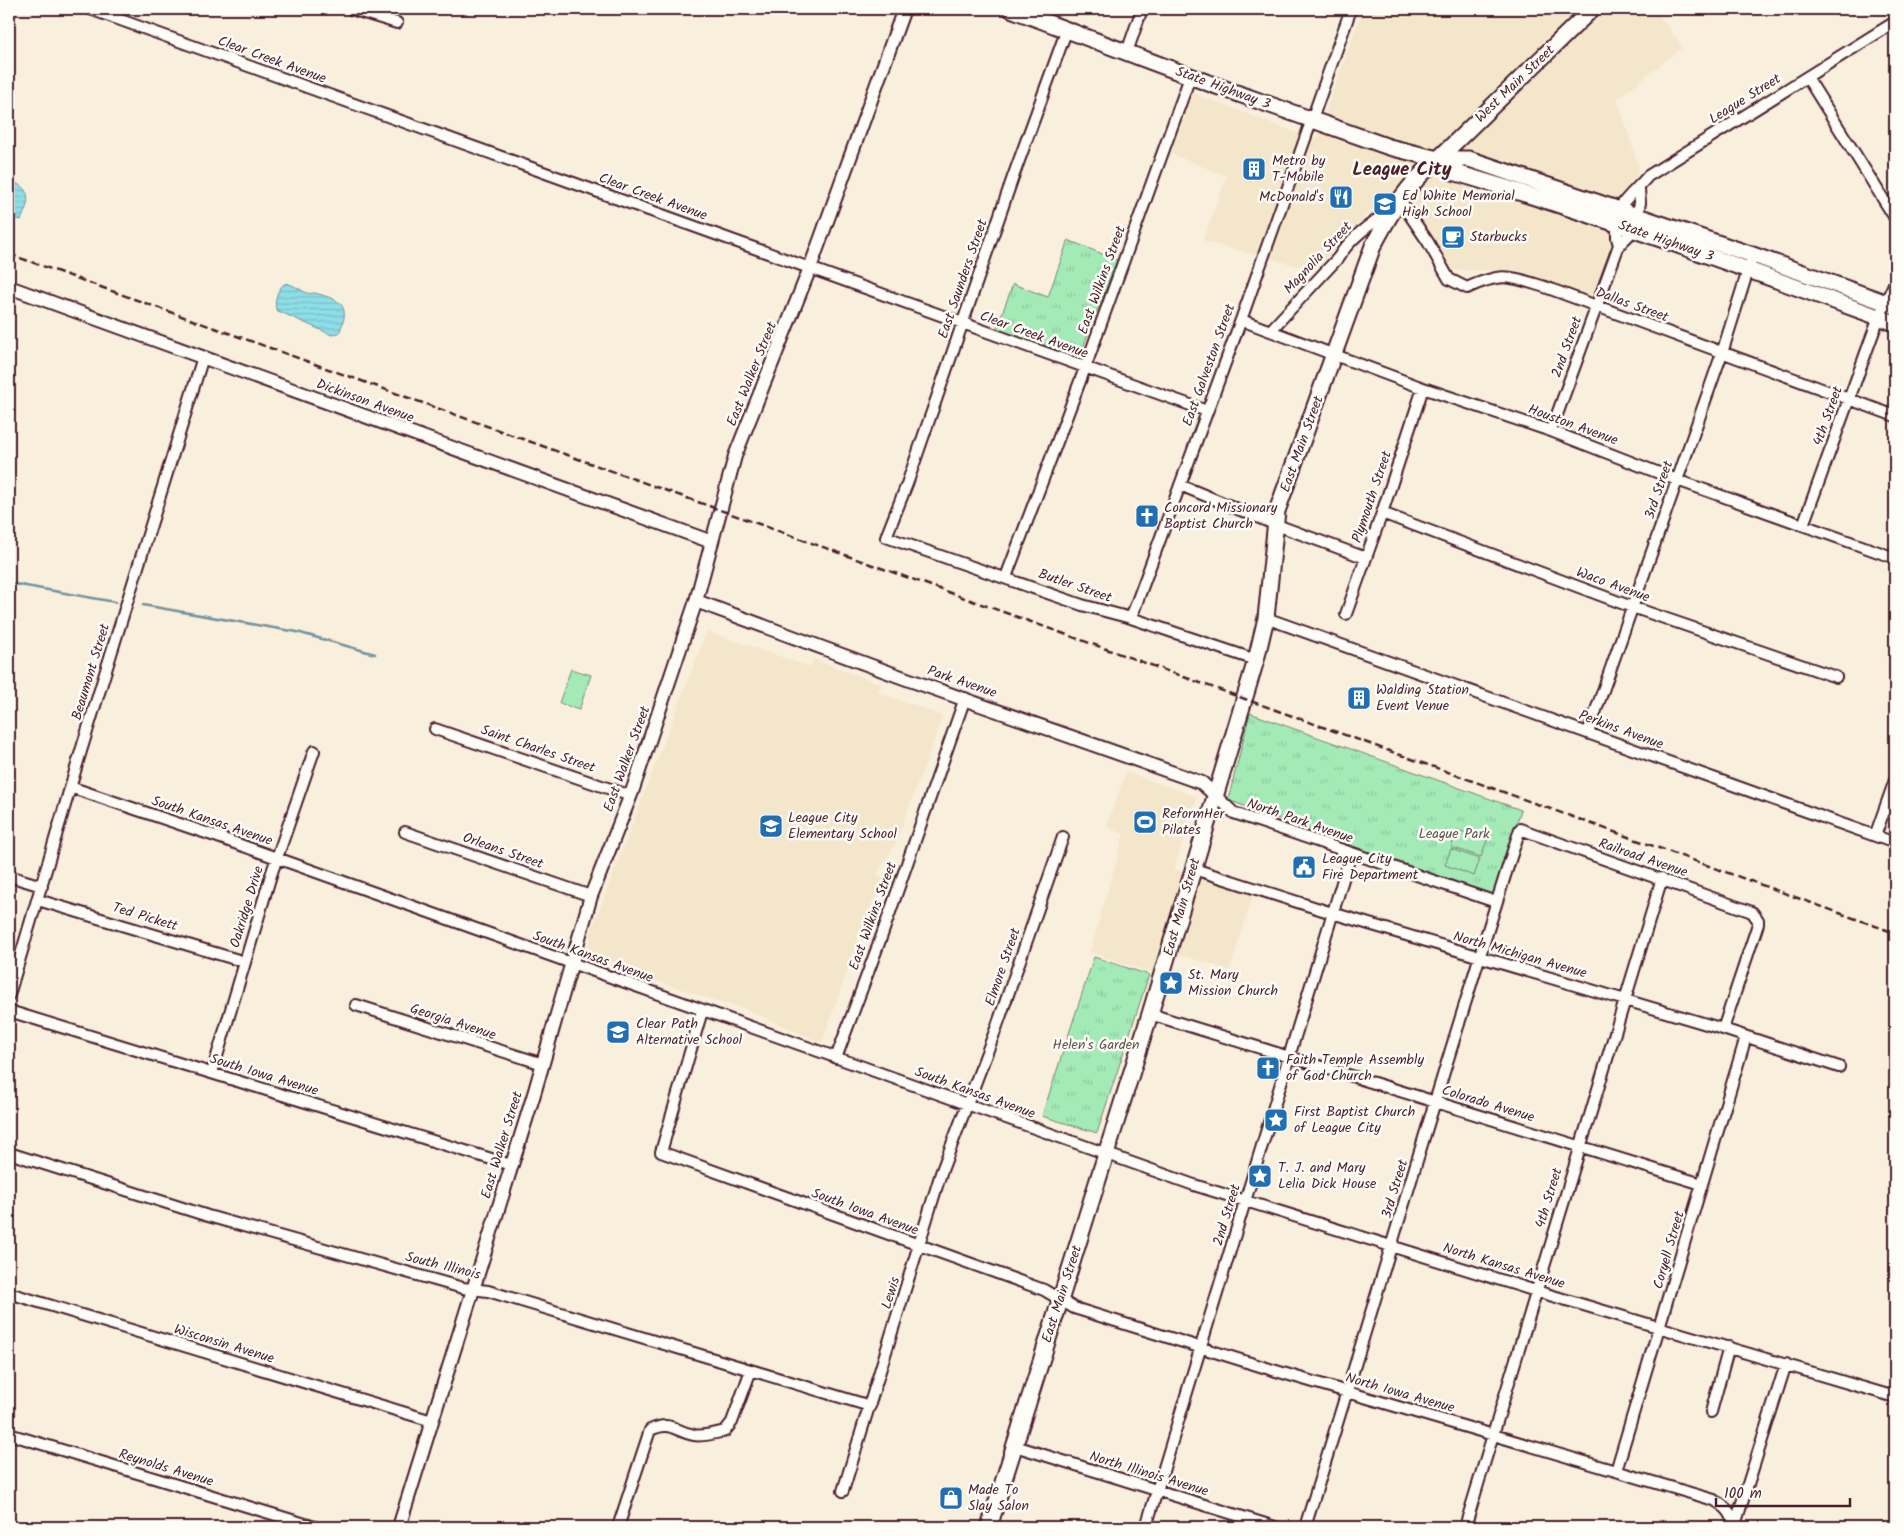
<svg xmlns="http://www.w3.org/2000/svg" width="1904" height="1536" viewBox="0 0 1904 1536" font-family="Kalam,sans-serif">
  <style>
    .built { fill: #f4e6ca }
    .grass { fill: url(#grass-tufts); stroke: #768471 }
    .garden { fill: #a3eab7; stroke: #768471 }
    .water { fill: url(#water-rules); stroke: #72929c }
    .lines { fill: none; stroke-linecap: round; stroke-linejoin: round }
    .stream { stroke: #72929c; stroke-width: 2.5 }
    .minor-casing { stroke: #4a1f2b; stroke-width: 14 }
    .tertiary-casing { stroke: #4a1f2b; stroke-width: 16 }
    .primary-casing { stroke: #4a1f2b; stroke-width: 19 }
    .minor { stroke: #fdfcf7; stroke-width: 10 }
    .tertiary { stroke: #fdfcf7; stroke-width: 12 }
    .primary { stroke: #fdfcf7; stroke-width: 15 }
    .rail { stroke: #4a1f2b; stroke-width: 2.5; stroke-dasharray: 8 4; stroke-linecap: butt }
    .labels { text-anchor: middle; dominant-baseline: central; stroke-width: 5; stroke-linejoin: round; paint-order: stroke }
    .street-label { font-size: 14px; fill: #4a1f2b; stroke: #fdfcf7 }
    .poi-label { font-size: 14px; fill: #4a1f2b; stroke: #fdfcf7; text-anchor: start }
    .park-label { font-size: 14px; fill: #60524e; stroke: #fdfcf7 }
    .district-label { font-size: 19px; font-weight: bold; fill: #4a1f2b; stroke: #fdfcf7 }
  </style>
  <defs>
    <pattern id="grass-tufts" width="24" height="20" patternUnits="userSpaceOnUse" patternTransform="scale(1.25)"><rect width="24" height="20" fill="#a3eab7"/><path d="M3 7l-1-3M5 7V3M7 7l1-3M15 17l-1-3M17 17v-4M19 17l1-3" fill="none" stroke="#8ec89e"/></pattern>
    <pattern id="water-rules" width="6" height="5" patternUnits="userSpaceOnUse" patternTransform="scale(1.25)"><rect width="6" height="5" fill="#8ddee7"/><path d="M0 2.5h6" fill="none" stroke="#7bbec6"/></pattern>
  </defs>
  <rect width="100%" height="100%" fill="#f8efdd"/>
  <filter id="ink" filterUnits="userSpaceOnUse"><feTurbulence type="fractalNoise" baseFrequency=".02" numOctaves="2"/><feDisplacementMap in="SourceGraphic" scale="10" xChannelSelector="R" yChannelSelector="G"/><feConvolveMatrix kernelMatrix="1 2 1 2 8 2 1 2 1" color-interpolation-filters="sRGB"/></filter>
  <g filter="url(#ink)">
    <path class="built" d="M 1363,9 L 1654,9 L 1683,47 L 1617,99 L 1639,167 L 1593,298 L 1497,270 L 1450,270 L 1412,209 L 1388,192 L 1314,270 L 1203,241 L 1227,176 L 1171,154 L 1193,93 L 1315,140 Z
      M 707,631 L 810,667 L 813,659 L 881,684 L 878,692 L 943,716 L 895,845 L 877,874 L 883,879 L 867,914 L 822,1043 L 743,1008 L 718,1002 L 587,956 L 591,931 Z
      M 1126,772 L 1197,797 L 1174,869 L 1253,894 L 1230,970 L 1159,948 L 1152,973 L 1090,952 L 1124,834 L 1106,827 Z"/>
    <path class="grass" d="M 1068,240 L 1117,260 L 1078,360 L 996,330 L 1013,284 L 1048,297 Z
      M 1250,713 L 1521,810 L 1492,897 L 1228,800 Z
      M 1094,957 L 1149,975 L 1097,1133 L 1042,1116 Z"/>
    <path class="garden" d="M 571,669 L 591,675 L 579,710 L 559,703 Z
      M 1458,830 L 1487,840 L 1481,857 L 1451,847 Z
      M 1451,849 L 1480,859 L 1474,876 L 1445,865 Z"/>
    <path class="water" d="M 9,180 C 32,189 31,199 21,220 L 9,217 Z
      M 286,283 C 294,285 300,290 307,293 C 311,294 312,293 315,293 C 340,300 352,304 339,333 L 332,335 L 276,310 C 274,301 277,288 286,283 Z"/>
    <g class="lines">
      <path class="stream" d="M 9,583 L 115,602
        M 143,605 L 297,632 L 375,654"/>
      <g class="minor-casing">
        <path id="minor" d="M 90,9 L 1207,411
          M 351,9 L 397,23
          M 1067,29 L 1013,177 L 907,484 L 886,537 L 1082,605 L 1131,618 L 1256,660
          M 1127,52 L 1142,9
          M 1807,77 L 1895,218
          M 1399,199 L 1428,242 L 1449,279 L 1467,288 C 1503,272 1508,276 1545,287 L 1895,416
          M 1619,209 C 1627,196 1638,188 1648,176 L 1895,22
          M 1637,215 L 1640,203 L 1639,189
          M 1617,225 L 1617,238 L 1619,245
          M 1241,320 L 1423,388 L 1551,431 L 1677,480 L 1895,558
          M 1270,331 L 1338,258 C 1350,238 1370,224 1390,211
          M 1551,431 L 1619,245 L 1629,235 L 1631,230
          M 1180,485 L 1274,524 L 1366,558
          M 1382,513 L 1632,607 L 1836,677
          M 1803,525 L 1879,317 L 1895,282
          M 1006,577 L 1085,368 L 1190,77
          M 1346,614 L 1382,513 L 1423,388
          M 1131,618 L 1241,320 L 1351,9
          M 1266,618 L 1895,843
          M 435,729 L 631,796
          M 1588,733 L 1722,353 L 1750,264
          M 70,787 L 218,837 L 1194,1185 L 1536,1291 L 1895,1397
          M 1215,795 L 1234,813 L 1496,902
          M 405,832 L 591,896
          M 1875,836 L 1895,780
          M 1194,869 L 1332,913 L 1723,1029 L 1839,1067
          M 9,876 L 42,886
          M 38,900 L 245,962
          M 9,995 L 81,751 L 203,357
          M 356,1005 L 543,1064
          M 9,1011 L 511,1165
          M 702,1011 L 661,1152 L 1044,1290 L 1074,1308 L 1276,1371 L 1714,1500 C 1726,1507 1733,1513 1734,1527
          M 1150,1014 L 1702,1184
          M 836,1058 L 882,935 L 965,698
          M 212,1073 L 271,875 L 314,751
          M 9,1153 L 208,1216 L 463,1288 L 488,1291 L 870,1406
          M 9,1293 L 432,1421
          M 1711,1412 L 1729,1347
          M 9,1434 L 315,1527
          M 1015,1446 L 1275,1527
          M 1616,1471 L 1746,1037
          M 843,1491 L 941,1173 L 997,1026 L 1063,837
          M 1735,1525 L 1786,1364
          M 618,1527 L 650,1430 C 672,1420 673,1431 694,1435 C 702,1437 716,1433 725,1431 L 732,1422 L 751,1370
          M 1146,1527 L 1351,853
          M 1305,1527 C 1378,1295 1445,1061 1520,829 L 1752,912 L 1758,920 L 1758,924 L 1723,1029
          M 1465,1527 L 1662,878"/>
      </g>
      <g class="tertiary-casing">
        <path id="tertiary" d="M 9,287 L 712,542
          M 696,601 L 904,678 L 1202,783 L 1215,795
          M 399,1527 L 534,1094 L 591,896 L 632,792 L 696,601 L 735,456 L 810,268 L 904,9"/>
      </g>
      <g class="primary-casing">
        <path id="primary" d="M 1011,9 L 1211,84 L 1389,147 L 1438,159 L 1469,159 L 1753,255 L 1895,306
          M 1438,159 L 1453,172 C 1603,216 1749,270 1895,323
          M 989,1527 L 1150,1014 L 1256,660 L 1266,618 L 1277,511 L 1373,246 C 1392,210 1406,186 1438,159 L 1592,9"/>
      </g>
      <use href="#minor" class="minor"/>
      <use href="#tertiary" class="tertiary"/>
      <use href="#primary" class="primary"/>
      <path class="rail" d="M 9,254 L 1895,933"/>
    </g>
  </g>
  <defs>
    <g id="building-square" transform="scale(1.25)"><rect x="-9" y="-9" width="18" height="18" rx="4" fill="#1f6fb2" stroke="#fdfcf7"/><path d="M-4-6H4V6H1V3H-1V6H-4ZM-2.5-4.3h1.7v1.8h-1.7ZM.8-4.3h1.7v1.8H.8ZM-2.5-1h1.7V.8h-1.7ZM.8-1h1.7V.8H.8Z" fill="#fff"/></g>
    <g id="restaurant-square" transform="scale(1.25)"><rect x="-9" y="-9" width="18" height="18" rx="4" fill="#1f6fb2" stroke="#fdfcf7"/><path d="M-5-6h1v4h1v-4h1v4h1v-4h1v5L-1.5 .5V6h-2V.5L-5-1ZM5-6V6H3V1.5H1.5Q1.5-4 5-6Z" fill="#fff"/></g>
    <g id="school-square" transform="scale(1.25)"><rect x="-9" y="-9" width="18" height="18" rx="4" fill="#1f6fb2" stroke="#fdfcf7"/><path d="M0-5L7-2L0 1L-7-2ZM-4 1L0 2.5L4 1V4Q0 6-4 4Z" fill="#fff"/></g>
    <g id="cafe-square" transform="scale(1.25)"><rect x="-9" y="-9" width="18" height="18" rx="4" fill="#1f6fb2" stroke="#fdfcf7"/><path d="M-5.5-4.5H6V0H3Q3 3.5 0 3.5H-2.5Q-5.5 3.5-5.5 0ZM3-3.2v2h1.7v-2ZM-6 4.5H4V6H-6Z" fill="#fff"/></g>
    <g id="church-square" transform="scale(1.25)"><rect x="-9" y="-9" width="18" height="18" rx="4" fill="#1f6fb2" stroke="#fdfcf7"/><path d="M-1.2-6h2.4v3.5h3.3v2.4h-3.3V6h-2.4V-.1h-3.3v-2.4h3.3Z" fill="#fff"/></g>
    <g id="stadium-square" transform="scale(1.25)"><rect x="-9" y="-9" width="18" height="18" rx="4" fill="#1f6fb2" stroke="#fdfcf7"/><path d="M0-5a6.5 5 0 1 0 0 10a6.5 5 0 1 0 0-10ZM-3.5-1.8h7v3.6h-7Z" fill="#fff"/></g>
    <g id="civic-square" transform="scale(1.25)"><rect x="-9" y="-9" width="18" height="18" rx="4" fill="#1f6fb2" stroke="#fdfcf7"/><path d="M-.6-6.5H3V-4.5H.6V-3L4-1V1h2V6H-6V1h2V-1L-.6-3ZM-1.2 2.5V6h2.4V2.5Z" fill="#fff"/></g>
    <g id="sight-square" transform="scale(1.25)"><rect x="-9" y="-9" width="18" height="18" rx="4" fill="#1f6fb2" stroke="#fdfcf7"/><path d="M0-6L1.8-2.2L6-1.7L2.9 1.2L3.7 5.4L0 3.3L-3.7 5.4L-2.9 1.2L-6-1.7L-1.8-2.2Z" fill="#fff"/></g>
    <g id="shop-square" transform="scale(1.25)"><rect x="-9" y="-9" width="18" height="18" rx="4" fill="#1f6fb2" stroke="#fdfcf7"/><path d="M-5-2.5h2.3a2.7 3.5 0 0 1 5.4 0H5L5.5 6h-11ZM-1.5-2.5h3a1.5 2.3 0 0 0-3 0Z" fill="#fff"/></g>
  </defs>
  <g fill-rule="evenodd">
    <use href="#building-square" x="1254" y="169"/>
    <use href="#restaurant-square" x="1341" y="197"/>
    <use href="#school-square" x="1385" y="204"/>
    <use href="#cafe-square" x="1453" y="237"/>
    <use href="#church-square" x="1147" y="516"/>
    <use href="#building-square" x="1359" y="698"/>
    <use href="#stadium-square" x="1145" y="822"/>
    <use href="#school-square" x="771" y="826"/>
    <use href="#civic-square" x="1304" y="867"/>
    <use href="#sight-square" x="1171" y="983"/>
    <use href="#school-square" x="618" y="1032"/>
    <use href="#church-square" x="1268" y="1068"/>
    <use href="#sight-square" x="1276" y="1120"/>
    <use href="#sight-square" x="1260" y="1176"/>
    <use href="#shop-square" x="951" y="1498"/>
  </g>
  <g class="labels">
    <g class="street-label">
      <text transform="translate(272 60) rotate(20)">Clear Creek Avenue</text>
      <text transform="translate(1515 84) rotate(-44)">West Main Street</text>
      <text transform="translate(1223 88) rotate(20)">State Highway 3</text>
      <text transform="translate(1745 99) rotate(-32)">League Street</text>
      <text transform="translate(653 197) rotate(20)">Clear Creek Avenue</text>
      <text transform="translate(1666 241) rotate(19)">State Highway 3</text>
      <text transform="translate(1318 258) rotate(-47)">Magnolia Street</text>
      <text transform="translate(963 279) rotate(-71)">East Saunders Street</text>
      <text transform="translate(1102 280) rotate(-70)">East Wilkins Street</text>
      <text transform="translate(1632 305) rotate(20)">Dallas Street</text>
      <text transform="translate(1034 335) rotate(20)">Clear Creek Avenue</text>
      <text transform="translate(1567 347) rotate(-70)">2nd Street</text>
      <text transform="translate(1209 365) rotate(-70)">East Galveston Street</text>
      <text transform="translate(752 374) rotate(-68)">East Walker Street</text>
      <text transform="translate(365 401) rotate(20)">Dickinson Avenue</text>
      <text transform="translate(1828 416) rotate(-70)">4th Street</text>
      <text transform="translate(1573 425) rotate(20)">Houston Avenue</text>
      <text transform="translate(1302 444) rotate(-70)">East Main Street</text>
      <text transform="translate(1659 490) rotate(-71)">3rd Street</text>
      <text transform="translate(1372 497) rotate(-71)">Plymouth Street</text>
      <text transform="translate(1613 585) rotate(20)">Waco Avenue</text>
      <text transform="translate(1075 586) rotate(19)">Butler Street</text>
      <text transform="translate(91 672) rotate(-73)">Beaumont Street</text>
      <text transform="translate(962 682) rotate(19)">Park Avenue</text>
      <text transform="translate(1621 730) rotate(20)">Perkins Avenue</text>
      <text transform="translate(538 749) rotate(19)">Saint Charles Street</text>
      <text transform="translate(627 759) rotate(-70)">East Walker Street</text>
      <text transform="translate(212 821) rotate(19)">South Kansas Avenue</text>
      <text transform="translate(1300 821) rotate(19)">North Park Avenue</text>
      <text transform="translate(503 851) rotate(19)">Orleans Street</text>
      <text transform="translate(1643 858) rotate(19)">Railroad Avenue</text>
      <text transform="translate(247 907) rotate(-73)">Oakridge Drive</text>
      <text transform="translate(1182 907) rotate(-74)">East Main Street</text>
      <text transform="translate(873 916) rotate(-70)">East Wilkins Street</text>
      <text transform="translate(145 917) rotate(17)">Ted Pickett</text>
      <text transform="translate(1520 955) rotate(16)">North Michigan Avenue</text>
      <text transform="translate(593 957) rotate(20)">South Kansas Avenue</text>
      <text transform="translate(1003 967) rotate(-71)">Elmore Street</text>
      <text transform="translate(453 1022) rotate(18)">Georgia Avenue</text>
      <text transform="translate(264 1075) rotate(17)">South Iowa Avenue</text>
      <text transform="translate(975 1093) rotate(20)">South Kansas Avenue</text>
      <text transform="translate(1488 1104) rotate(17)">Colorado Avenue</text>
      <text transform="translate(502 1145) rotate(-73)">East Walker Street</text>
      <text transform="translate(1395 1189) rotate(-73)">3rd Street</text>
      <text transform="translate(1549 1198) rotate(-73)">4th Street</text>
      <text transform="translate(865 1212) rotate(20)">South Iowa Avenue</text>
      <text transform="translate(1227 1215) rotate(-73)">2nd Street</text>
      <text transform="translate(1669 1250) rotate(-74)">Coryell Street</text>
      <text transform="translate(443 1266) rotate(14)">South Illinois</text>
      <text transform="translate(1504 1266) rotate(17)">North Kansas Avenue</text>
      <text transform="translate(891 1293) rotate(-73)">Lewis</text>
      <text transform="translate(1062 1294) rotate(-72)">East Main Street</text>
      <text transform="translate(224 1344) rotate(17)">Wisconsin Avenue</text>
      <text transform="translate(1400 1393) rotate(16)">North Iowa Avenue</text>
      <text transform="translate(166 1468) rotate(17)">Reynolds Avenue</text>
      <text transform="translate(1149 1474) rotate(17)">North Illinois Avenue</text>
    </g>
    <g class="poi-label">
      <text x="1272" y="161">Metro by<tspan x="1272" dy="16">T-Mobile</tspan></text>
      <text x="1402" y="196">Ed White Memorial<tspan x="1402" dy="16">High School</tspan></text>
      <text x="1324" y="197" text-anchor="end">McDonald's</text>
      <text x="1470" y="237">Starbucks</text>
      <text x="1164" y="508">Concord Missionary<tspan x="1164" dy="16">Baptist Church</tspan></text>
      <text x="1376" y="690">Walding Station<tspan x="1376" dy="16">Event Venue</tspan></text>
      <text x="1162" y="814">ReformHer<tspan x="1162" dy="16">Pilates</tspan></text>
      <text x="788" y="818">League City<tspan x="788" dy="16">Elementary School</tspan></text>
      <text x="1322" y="859">League City<tspan x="1322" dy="16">Fire Department</tspan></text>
      <text x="1188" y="975">St. Mary<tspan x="1188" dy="16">Mission Church</tspan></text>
      <text x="636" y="1024">Clear Path<tspan x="636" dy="16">Alternative School</tspan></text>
      <text x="1286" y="1060">Faith Temple Assembly<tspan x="1286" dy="16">of God Church</tspan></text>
      <text x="1294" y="1112">First Baptist Church<tspan x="1294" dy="16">of League City</tspan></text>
      <text x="1278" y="1168">T. J. and Mary<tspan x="1278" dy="16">Lelia Dick House</tspan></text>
      <text x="968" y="1490">Made To<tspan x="968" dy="16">Slay Salon</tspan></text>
    </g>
    <g class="park-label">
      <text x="1454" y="834">League Park</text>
      <text x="1096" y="1045">Helen's Garden</text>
    </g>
    <g class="district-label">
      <text x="1402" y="170">League City</text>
    </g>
  </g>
  <rect width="1904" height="1536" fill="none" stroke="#fdfcf7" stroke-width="30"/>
  <rect x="15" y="15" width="1874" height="1506" fill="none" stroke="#4a1f2b" stroke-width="2" filter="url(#ink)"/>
  <path d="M1716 1498v8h134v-8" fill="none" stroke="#4a1f2b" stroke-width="2.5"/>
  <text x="1724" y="1498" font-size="15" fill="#4a1f2b" stroke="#fdfcf7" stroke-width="4" paint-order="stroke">100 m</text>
</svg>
